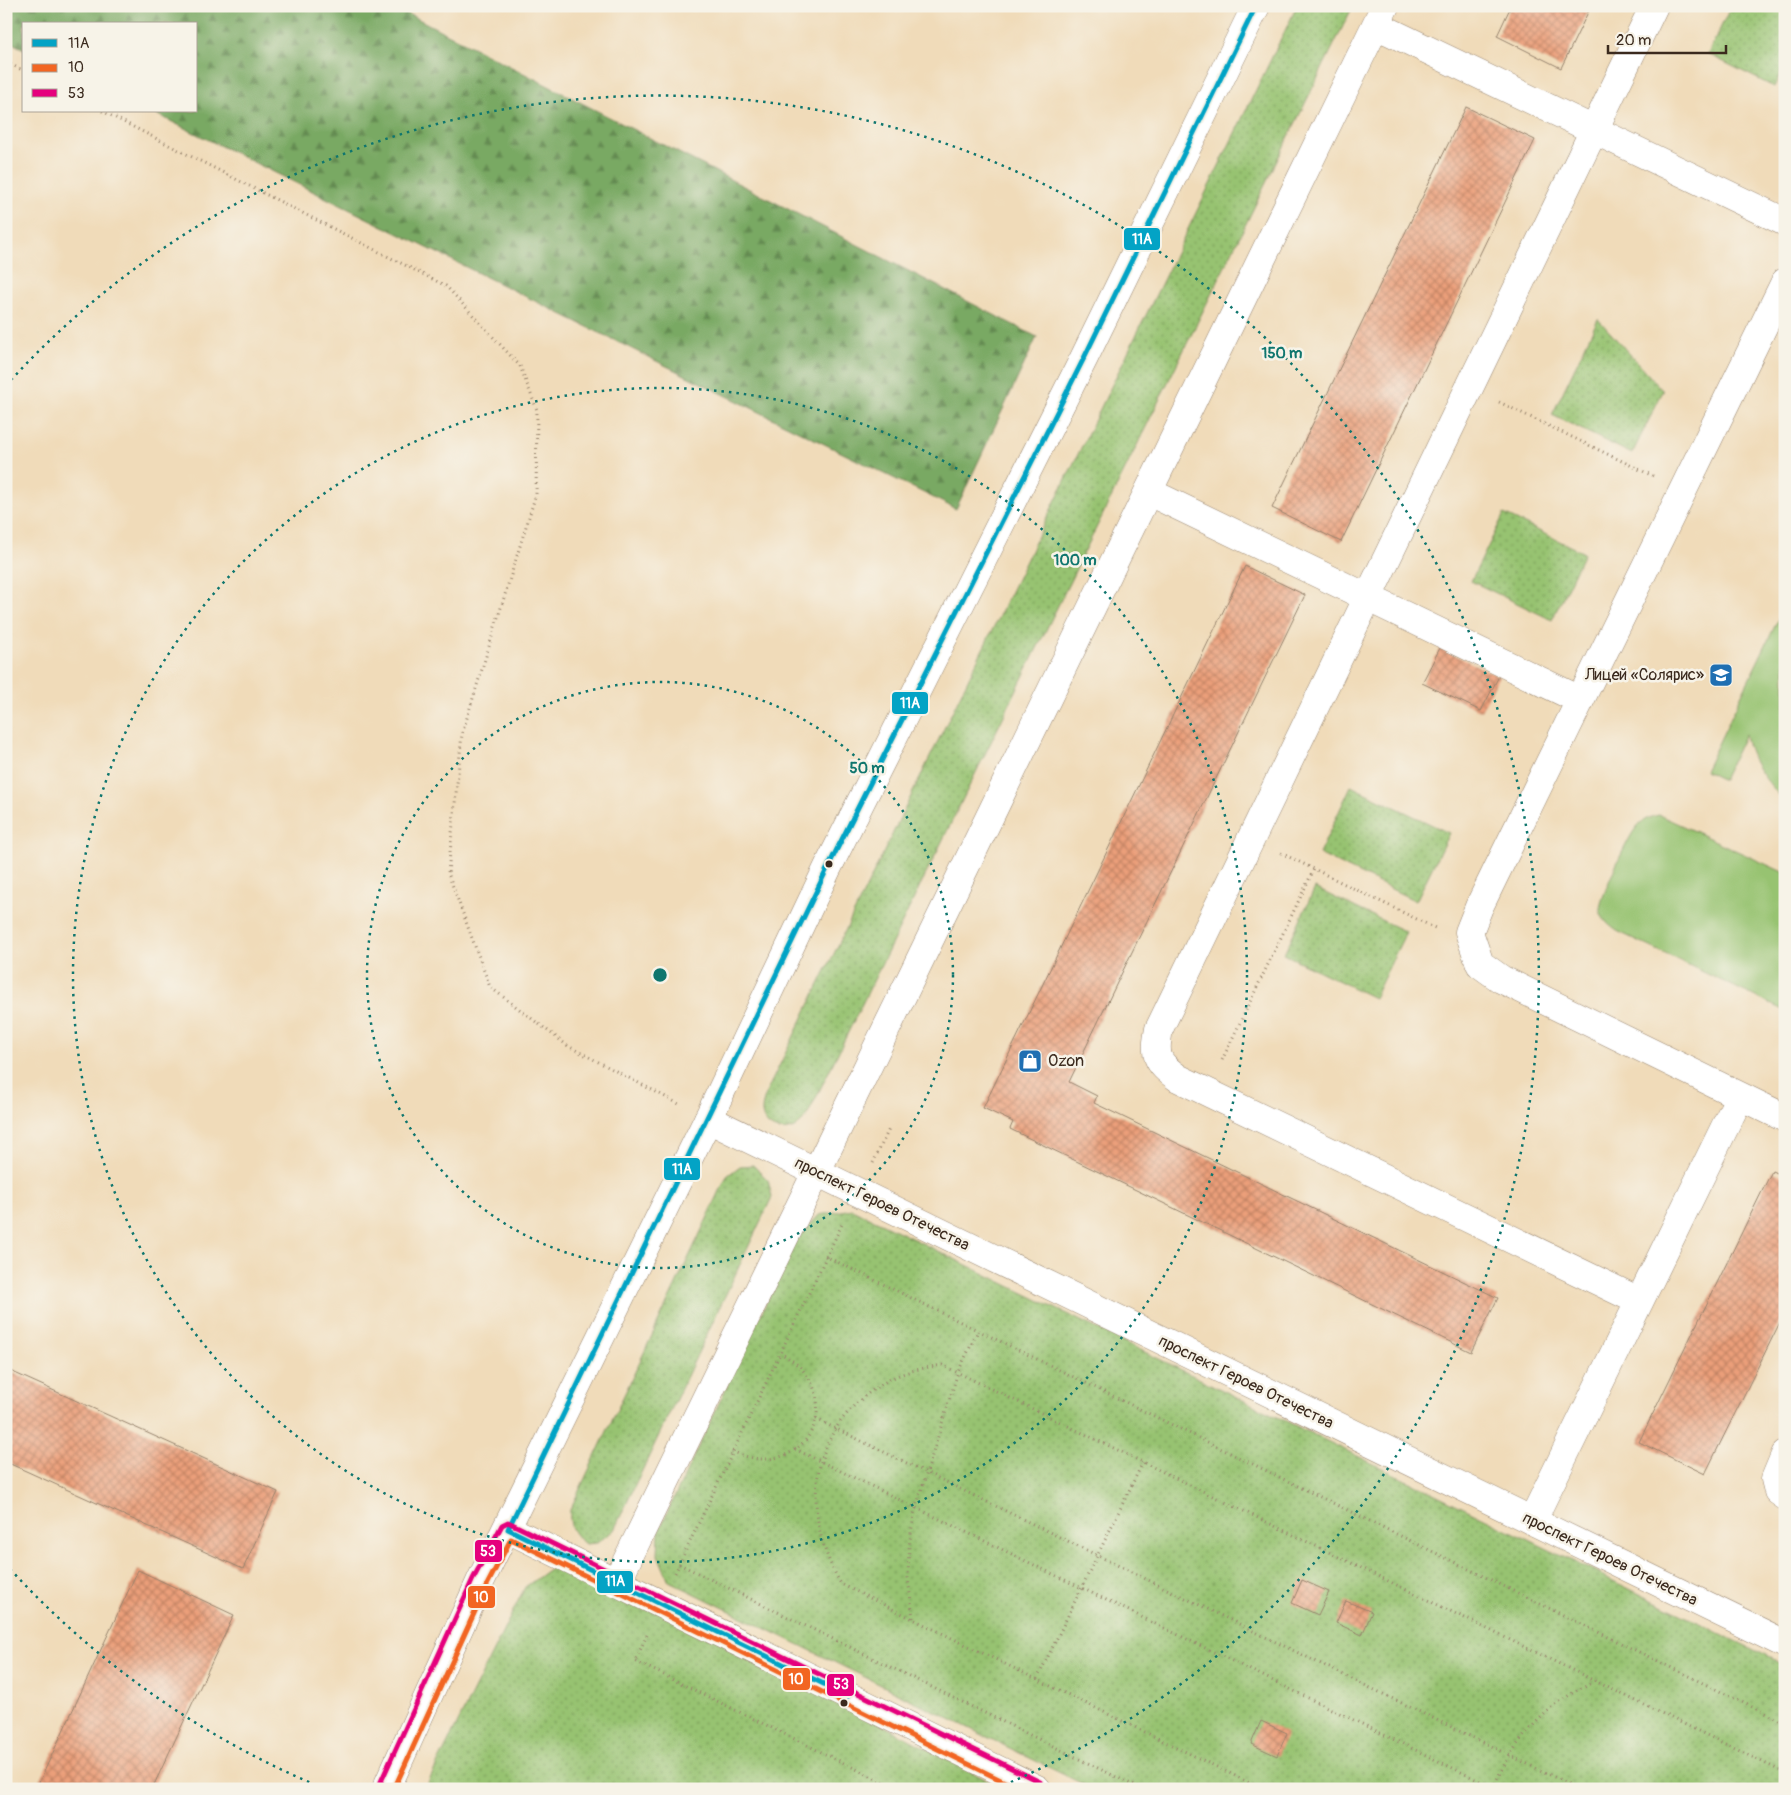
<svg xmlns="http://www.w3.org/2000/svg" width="1791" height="1795" viewBox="0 0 1791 1795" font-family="Pangolin,sans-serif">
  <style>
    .grass { fill: url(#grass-dots); stroke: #697648 }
    .forest { fill: url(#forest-firs); stroke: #5a6a40 }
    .pitch { fill: #97c371; stroke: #697648 }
    .building { fill: url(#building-cross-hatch) }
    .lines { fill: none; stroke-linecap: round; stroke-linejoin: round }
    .minor-casing { stroke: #96826c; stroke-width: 29 }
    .major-casing { stroke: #96826c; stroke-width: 29 }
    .path { stroke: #96826c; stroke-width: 3; stroke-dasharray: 1 4; stroke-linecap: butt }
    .minor { stroke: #fff; stroke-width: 28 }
    .major { stroke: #fff; stroke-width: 28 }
    .bus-1-casing { stroke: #f7f3e8; stroke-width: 9 }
    .bus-2-casing { stroke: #f7f3e8; stroke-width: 9 }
    .bus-3-casing { stroke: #f7f3e8; stroke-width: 9 }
    .bus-1 { stroke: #03a3c5; stroke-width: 5 }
    .bus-2 { stroke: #f26522; stroke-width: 5 }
    .bus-3 { stroke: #e5007d; stroke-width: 5 }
    .ring { fill: none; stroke: #0f766e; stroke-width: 2.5; stroke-dasharray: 2.5 5 }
    .bus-dot { fill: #3b2a1e; stroke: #f7f3e8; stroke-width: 2 }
    .labels { text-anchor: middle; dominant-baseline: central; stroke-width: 5; stroke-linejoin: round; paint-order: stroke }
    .poi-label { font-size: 16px; fill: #3b2a1e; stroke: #f7f3e8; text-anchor: end }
    .street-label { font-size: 16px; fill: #3b2a1e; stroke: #f7f3e8 }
    .centre { fill: #0f766e; stroke: #f7f3e8; stroke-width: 2.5 }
    .ring-label { font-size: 15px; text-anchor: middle; font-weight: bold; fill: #0f766e; stroke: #f7f3e8; stroke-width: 5; stroke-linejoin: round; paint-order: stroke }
    .line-badge { stroke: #f7f3e8; stroke-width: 2 }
    .badge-label { font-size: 14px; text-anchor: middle; font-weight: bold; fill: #fff }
  </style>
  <defs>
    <pattern id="grass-dots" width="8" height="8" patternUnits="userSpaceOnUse" patternTransform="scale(1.25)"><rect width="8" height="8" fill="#97c371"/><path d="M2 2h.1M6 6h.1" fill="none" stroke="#7c9f5c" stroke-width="1.8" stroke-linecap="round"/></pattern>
    <pattern id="forest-firs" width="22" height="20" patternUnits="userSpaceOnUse" patternTransform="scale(1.25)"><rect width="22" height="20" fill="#79a963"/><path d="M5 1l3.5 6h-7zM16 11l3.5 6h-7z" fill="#648a51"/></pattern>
    <pattern id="building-cross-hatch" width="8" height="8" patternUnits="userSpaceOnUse" patternTransform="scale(1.25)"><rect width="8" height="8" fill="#eb9f7a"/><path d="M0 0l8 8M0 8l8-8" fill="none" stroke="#c08263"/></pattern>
  </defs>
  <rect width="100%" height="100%" fill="#f7f3e8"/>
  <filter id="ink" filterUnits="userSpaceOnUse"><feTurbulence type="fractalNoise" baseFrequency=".02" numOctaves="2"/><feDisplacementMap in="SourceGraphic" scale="10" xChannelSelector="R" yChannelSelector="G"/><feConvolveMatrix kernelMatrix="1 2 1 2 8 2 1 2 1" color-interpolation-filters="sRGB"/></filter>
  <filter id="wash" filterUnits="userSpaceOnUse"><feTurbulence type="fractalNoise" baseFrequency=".0096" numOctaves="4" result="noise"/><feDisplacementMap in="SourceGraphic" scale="20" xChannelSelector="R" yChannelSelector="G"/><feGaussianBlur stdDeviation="1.12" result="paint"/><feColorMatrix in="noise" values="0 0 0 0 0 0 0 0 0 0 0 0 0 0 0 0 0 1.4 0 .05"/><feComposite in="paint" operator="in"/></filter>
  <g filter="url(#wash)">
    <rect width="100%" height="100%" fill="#f0dbb9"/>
    <path class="grass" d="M 1297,6 L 1353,6 L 806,1118 C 802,1121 798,1126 794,1128 C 781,1135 762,1127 762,1111 C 762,1106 764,1100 765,1095 Z
      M 1731,6 L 1785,6 L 1785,64 L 1774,87 L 1708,54 Z
      M 1598,319 L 1663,391 L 1632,454 L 1552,415 Z
      M 1504,514 L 1584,553 L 1552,620 L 1471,581 Z
      M 1351,786 L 1449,833 L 1416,901 L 1319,854 Z
      M 1315,888 L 1406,932 L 1374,998 L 1284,954 Z
      M 753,1165 L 768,1180 L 772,1197 L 614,1530 L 597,1543 L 585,1544 C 572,1533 569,1526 570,1510 L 727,1176 L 740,1166 Z
      M 852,1209 L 1785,1665 L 1785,1789 L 1093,1789 L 669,1581 L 658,1555 L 659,1530 L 796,1240 L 819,1215 Z
      M 565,1558 L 1004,1789 L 425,1789 L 525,1587 Z"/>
    <path class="forest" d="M 6,6 L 393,6 L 1037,337 L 956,509 L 150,111 L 196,111 L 196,24 L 24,24 L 24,49 L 6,40 Z"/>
    <path class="pitch" d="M 1785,605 L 1785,801 C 1767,782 1749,761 1745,734 L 1723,780 L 1705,771 Z
      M 1659,815 L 1785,873 L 1785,1011 L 1617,931 C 1609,925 1602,920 1600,910 C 1599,900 1628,837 1636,828 C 1642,820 1649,817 1659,815 Z"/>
    <g id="blocks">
      <path class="building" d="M 1511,6 L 1591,6 L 1561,68 L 1497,36 Z
        M 1466,107 L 1535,140 L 1341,542 L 1272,508 Z
        M 1245,566 L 1305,595 L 1069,1082 L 1097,1096 L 1094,1103 L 1498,1298 L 1471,1352 L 1010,1129 L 1013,1122 L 983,1108 Z
        M 1440,648 L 1499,676 L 1481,711 L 1422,683 Z
        M 1772,1171 L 1785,1177 L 1785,1312 L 1705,1474 L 1639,1442 Z
        M 6,1369 L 278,1492 L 243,1569 L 6,1462 Z
        M 138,1570 L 234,1615 L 152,1789 L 36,1789 Z
        M 1302,1580 L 1329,1592 L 1318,1615 L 1292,1603 Z
        M 1346,1601 L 1372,1612 L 1362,1635 L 1336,1623 Z
        M 1261,1721 L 1287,1733 L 1277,1756 L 1251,1744 Z"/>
    </g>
  </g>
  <g filter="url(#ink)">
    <use href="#blocks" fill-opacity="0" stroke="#96826c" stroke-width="1"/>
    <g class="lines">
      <g class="minor-casing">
        <path id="minor" d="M 1376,25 L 1785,222
          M 1149,492 L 1580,700
          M 1740,1096 L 1785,1118
          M 708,1119 L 1785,1644
          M 1639,1301 L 1178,1078 C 1156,1062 1154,1056 1159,1029 L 1654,6
          M 1785,1455 L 1775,1479 L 1778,1491 L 1785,1496
          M 1532,1521 L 1740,1096 L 1501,979 L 1480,964 L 1469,932 L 1479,907 L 1785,282
          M 508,1529 L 1037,1789
          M 616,1583 L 1385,6"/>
      </g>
      <g class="major-casing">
        <path id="major" d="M 386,1789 L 480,1582 L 708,1119 L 828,867 L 1084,358 L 1256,6"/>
      </g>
      <path class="path" d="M 6,62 L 24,71
        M 102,111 L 446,286 L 520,366 L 537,410 L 536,494 L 462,734 L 448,873 L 490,987 L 568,1046 L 679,1104
        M 1499,402 L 1653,476
        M 1281,853 L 1435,928
        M 1222,1060 L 1314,869
        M 873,1163 L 890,1127
        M 825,1256 L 1785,1723
        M 816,1419 L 1579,1789
        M 795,1449 L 1496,1789
        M 732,1451 C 806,1487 855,1392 780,1353
        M 679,1564 L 1141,1789
        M 675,1573 L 843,1222
        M 913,1618 L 908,1578 L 909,1546 L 914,1514 L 958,1372 L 978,1331
        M 647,1635 L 635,1661 L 897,1789
        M 1037,1679 L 1143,1462
        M 1493,1788 C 1514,1739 1546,1705 1594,1681
        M 1262,1789 L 841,1584 C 798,1511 809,1425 887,1381 C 904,1371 924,1368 942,1365 L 1785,1773
        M 1781,1789 L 1785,1781"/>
      <use href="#minor" class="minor"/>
      <use href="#major" class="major"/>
      <g class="bus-1-casing">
        <path id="bus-1" d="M 848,1696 L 508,1529 L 828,867 L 1084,358 L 1256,6"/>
      </g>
      <g class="bus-2-casing">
        <path id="bus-2" d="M 394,1789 L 487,1585 L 511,1539 L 1019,1789"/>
      </g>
      <g class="bus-3-casing">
        <path id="bus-3" d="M 379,1786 L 473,1579 L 502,1525 L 508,1522 L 1040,1782"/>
      </g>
      <use href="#bus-1" class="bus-1"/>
      <use href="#bus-2" class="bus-2"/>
      <use href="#bus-3" class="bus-3"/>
    </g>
  </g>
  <g class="ring">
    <circle cx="660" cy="975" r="293"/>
    <circle cx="660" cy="975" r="587"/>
    <path d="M323 1788A880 880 0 0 1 11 1570M11 380A880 880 0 1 1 997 1788"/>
  </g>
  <defs>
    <g id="school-square" transform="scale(1.25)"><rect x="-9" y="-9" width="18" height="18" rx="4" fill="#1f6fb2" stroke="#f7f3e8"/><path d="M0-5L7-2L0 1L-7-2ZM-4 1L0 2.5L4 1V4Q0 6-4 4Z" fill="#fff"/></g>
    <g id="shop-square" transform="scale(1.25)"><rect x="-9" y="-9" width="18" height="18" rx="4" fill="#1f6fb2" stroke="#f7f3e8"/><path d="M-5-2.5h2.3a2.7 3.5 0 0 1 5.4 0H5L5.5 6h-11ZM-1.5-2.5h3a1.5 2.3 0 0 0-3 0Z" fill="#fff"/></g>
  </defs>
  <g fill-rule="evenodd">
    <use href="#school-square" x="1721" y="675"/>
    <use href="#shop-square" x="1030" y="1061"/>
  </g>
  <g class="bus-dot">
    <circle cx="829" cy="864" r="4.5"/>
    <circle cx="844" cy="1703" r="4.5"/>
  </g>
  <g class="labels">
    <g class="poi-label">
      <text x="1704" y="675">Лицей «Солярис»</text>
      <text x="1048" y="1061" text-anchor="start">Ozon</text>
    </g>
    <g class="street-label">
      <text transform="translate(882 1204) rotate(26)">проспект Героев Отечества</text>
      <text transform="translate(1246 1382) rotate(26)">проспект Героев Отечества</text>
      <text transform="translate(1610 1559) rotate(26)">проспект Героев Отечества</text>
    </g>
  </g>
  <circle cx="660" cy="975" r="8" class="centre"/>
  <g class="ring-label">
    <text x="1282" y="358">150 m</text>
    <text x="1075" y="565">100 m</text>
    <text x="867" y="773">50 m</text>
  </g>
  <g class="line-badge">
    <rect x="1123" y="227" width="38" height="24" rx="5" fill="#03a3c5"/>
    <rect x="891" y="691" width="38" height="24" rx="5" fill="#03a3c5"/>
    <rect x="663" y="1157" width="38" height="24" rx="5" fill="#03a3c5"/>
    <rect x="474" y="1539" width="29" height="24" rx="5" fill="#e5007d"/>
    <rect x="596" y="1570" width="38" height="24" rx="5" fill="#03a3c5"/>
    <rect x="467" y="1585" width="29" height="24" rx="5" fill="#f26522"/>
    <rect x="782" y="1667" width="29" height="24" rx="5" fill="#f26522"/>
    <rect x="826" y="1673" width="29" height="24" rx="5" fill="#e5007d"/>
  </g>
  <g class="badge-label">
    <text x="1142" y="244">11А</text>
    <text x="910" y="708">11А</text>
    <text x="682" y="1174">11А</text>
    <text x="488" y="1556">53</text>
    <text x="615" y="1586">11А</text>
    <text x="481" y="1602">10</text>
    <text x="796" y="1684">10</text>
    <text x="841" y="1689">53</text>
  </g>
  <rect width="1791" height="1795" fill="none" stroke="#f7f3e8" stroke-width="25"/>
  <rect x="22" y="22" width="175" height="90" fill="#f7f3e8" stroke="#aca397"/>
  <rect x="32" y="39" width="25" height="8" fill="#03a3c5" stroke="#aca397"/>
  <text x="68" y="48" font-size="15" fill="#3b2a1e">11А</text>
  <rect x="32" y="64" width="25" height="8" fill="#f26522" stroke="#aca397"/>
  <text x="68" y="72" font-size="15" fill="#3b2a1e">10</text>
  <rect x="32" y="89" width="25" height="8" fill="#e5007d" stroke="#aca397"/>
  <text x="68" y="98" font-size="15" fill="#3b2a1e">53</text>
  <path d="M1608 45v8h118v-8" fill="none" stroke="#3b2a1e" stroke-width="2.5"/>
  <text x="1616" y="45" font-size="15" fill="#3b2a1e" stroke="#f7f3e8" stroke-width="4" paint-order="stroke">20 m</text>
</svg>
